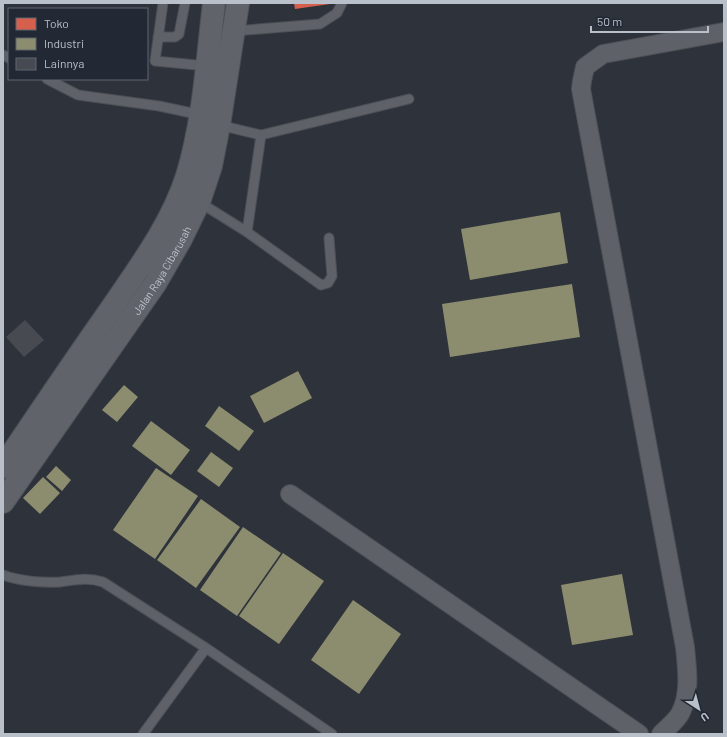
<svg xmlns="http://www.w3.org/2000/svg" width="727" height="737" viewBox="0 0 727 737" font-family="Barlow,sans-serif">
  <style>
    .shops { fill: #d6604d }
    .industry { fill: #8c8c6e }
    .building { fill: #474b51 }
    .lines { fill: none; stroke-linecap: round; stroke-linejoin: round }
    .lane-casing { stroke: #4c4f55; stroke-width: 11 }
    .street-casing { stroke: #4c4f55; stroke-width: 20 }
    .primary-casing { stroke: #4c5057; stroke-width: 24 }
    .lane { stroke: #5e6268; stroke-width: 9 }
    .street { stroke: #5e6268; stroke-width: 18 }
    .primary { stroke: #60646a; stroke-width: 22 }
    .labels { text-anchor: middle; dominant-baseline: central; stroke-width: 4; stroke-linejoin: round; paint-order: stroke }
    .street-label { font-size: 11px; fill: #bac0ca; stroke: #222935 }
  </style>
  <rect width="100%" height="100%" fill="#2e333b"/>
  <path class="shops" d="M 294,3 L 330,3 L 330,4 L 295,9 Z"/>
  <path class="industry" d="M 560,212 L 568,263 L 470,280 L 461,229 Z
    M 572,284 L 580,337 L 450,357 L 442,304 Z
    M 298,371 L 312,398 L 264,423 L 250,396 Z
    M 124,385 L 138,397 L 117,422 L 102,410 Z
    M 219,406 L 254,431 L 239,451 L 205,426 Z
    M 151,421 L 190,450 L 171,475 L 132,446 Z
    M 211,452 L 233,468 L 219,487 L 197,471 Z
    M 56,466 L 71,480 L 62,491 L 46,477 Z
    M 156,468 L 198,496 L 155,559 L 113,530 Z
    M 43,477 L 60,493 L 40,514 L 23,498 Z
    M 201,499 L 240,527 L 196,588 L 157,560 Z
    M 243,527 L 281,553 L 237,616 L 200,590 Z
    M 283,553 L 324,581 L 279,644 L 239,616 Z
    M 622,574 L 633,635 L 572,645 L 561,585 Z
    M 353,600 L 401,634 L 359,694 L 311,660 Z"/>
  <path class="building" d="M 25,320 L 44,340 L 24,357 L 6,337 Z"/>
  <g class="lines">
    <g class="lane-casing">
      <path id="lane" d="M 163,3 L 155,61 L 207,66
        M 234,31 L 320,24 L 337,13 L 342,3
        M 158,37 L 175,37 L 179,34 L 185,3
        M 3,55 L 9,58
        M 47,79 L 78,95 L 159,106 L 201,115
        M 219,125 L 261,135 L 247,232
        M 261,135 L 409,99
        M 199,202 L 247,232 L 321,285 L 328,283 L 332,276 L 329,238
        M 3,575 C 19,581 42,583 60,582 C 75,580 88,577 103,582 L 206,648 L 332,734
        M 143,734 L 206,648"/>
    </g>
    <g class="street-casing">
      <path id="street" d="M 290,494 L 639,734
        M 661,734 C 667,728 676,721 680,714 C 691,694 687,668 685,647 L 581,89 L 582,81 L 585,67 L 603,54 L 724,32"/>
    </g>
    <g class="primary-casing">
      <g id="primary">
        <path d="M 3,467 C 38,415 73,363 109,312 C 138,269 171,226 187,176 C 204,120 207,61 214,3"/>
        <path id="s1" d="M 3,502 L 155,284 L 181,239 L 199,202 L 211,166 L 219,125 L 238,3"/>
      </g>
    </g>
    <use href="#lane" class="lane"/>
    <use href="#street" class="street"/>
    <use href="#primary" class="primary"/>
  </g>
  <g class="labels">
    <g class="street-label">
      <text stroke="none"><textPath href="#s1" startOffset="281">Jalan Raya Cibarusah</textPath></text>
    </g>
  </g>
  <rect width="727" height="737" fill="none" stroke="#bac0ca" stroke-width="8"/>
  <rect x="8" y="8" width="140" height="72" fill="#222935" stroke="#5f6571"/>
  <rect x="16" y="18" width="20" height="12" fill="#d6604d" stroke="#5f6571"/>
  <text x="44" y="28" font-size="12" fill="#bac0ca">Toko</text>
  <rect x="16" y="38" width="20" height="12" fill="#8c8c6e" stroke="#5f6571"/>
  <text x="44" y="48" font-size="12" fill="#bac0ca">Industri</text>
  <rect x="16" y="58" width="20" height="12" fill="#474b51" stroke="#5f6571"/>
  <text x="44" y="68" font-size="12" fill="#bac0ca">Lainnya</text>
  <g transform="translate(699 709) rotate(144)" stroke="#222935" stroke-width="3" paint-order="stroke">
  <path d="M0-3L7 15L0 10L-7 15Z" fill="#bac0ca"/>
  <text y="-6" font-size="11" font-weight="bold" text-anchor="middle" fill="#bac0ca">U</text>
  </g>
  <path d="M591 26v6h117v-6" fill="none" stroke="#bac0ca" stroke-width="2"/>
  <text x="597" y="26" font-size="12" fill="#bac0ca" stroke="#222935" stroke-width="3" paint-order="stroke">50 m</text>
</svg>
